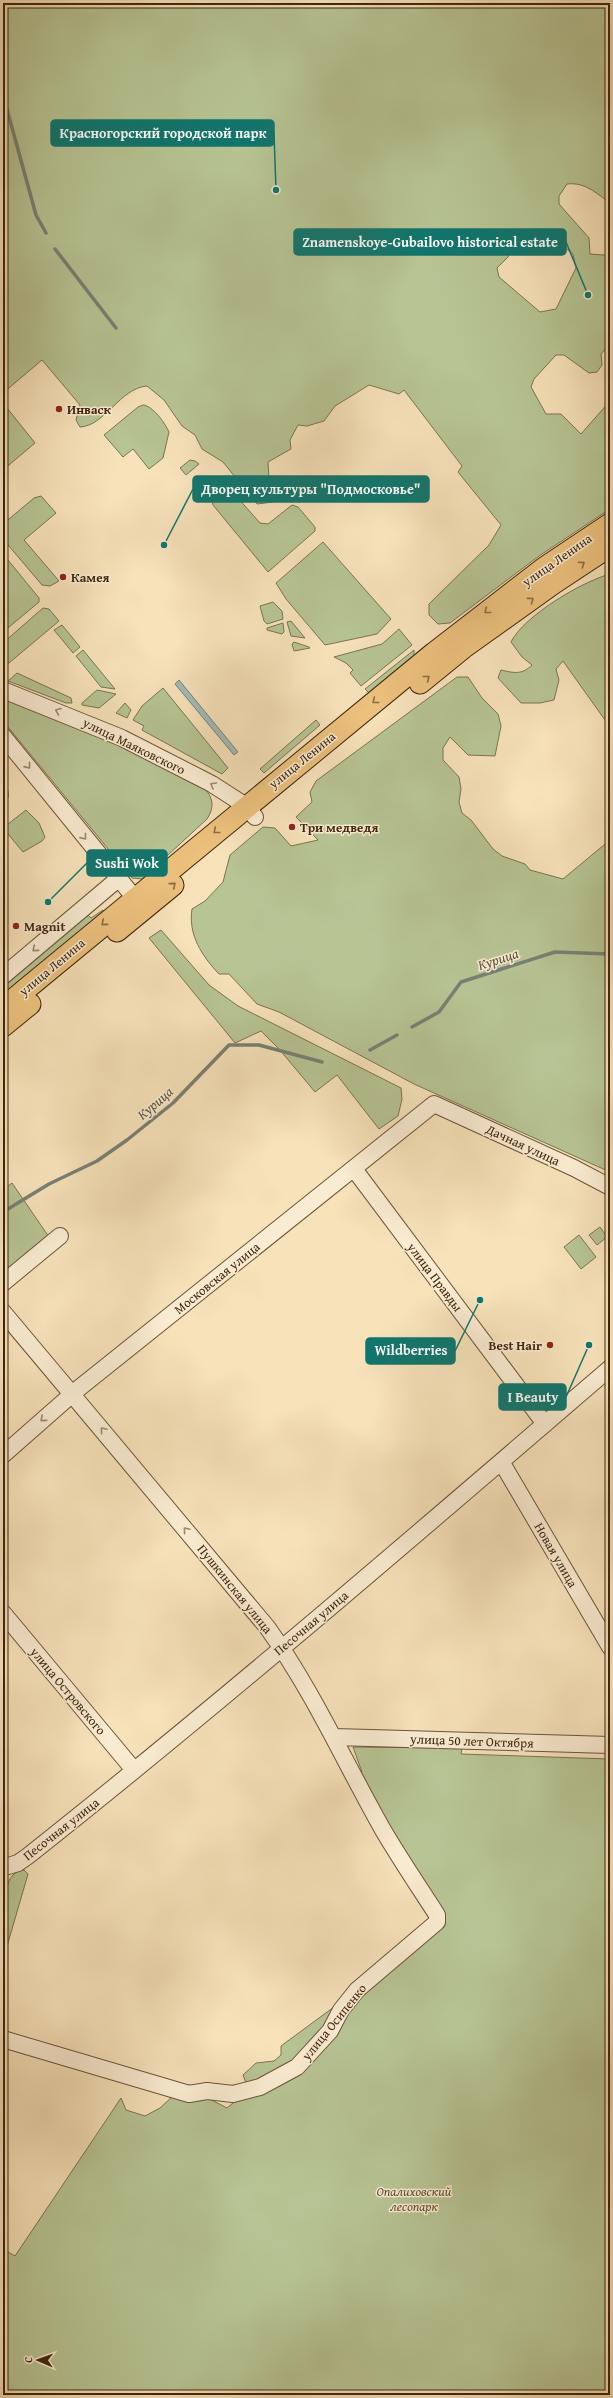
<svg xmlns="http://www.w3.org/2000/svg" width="613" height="2398" viewBox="0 0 613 2398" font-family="'Gentium Book Plus',serif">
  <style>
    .green { fill: #b7c494; stroke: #7a7451; fill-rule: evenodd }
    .water { fill: #a1bcb9; stroke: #798075 }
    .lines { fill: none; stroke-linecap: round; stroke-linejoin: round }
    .stream { stroke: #798075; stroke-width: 3.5 }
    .minor-casing { stroke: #6c5439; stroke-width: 18 }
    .major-casing { stroke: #3e250e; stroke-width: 23 }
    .minor { stroke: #faecd2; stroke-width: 16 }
    .major { stroke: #ecc17d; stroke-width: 21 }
    .oneway { stroke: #8c6b40 }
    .oneway2 { stroke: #9c8870 }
    .poi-dot { fill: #8f2418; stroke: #faecd2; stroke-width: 1.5 }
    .labels { text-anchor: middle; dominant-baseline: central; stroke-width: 3; stroke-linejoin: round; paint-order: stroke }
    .poi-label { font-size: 13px; font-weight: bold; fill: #3e250e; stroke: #faecd2; text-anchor: start }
    .street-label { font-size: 13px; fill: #3e250e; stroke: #faecd2 }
    .park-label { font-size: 13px; font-style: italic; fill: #5c4d30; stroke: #faecd2 }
    .water-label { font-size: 14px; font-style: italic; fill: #5c5241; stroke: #faecd2 }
    .leader { fill: none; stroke: #0f766e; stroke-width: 1.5 }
    .callout-dot { fill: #0f766e; stroke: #faecd2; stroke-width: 1.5 }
    .callout { fill: #0f766e; stroke: #0f766e; stroke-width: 1.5 }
    .callout-label { font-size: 14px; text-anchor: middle; font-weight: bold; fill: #fff }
  </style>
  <rect width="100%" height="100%" fill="#f7e2ba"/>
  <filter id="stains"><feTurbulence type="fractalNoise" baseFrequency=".005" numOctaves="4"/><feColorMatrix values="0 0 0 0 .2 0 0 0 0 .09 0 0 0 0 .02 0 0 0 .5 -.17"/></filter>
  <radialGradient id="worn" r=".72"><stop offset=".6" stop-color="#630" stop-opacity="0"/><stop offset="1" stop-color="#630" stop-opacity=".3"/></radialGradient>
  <path class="green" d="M 3,3 L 610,3 L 610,203 C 596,193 585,182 567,184 L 559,196 L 559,204 L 589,238 L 590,254 L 604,255 L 610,258 L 610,344 L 601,354 L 602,365 L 597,372 L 589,373 L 564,355 L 556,355 L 534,379 L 531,387 L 546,414 L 561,414 L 581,434 L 610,401 L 610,509 L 539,556 L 450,623 L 438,624 L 429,615 L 429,604 L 489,545 L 501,525 L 458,472 L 462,466 L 404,390 L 399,394 L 369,385 L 335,406 L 324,421 L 307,426 L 298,425 L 290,440 L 291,449 L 268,462 L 269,478 L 278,494 L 273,502 L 257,504 L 223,462 L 202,449 L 195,435 L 182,426 L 164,400 L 147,386 C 120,388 105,426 80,427 L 76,420 L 80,405 L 42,360 L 3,393 ZM 535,229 L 542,230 L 573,254 L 576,268 L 556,309 L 540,312 L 499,277 L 497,268 L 508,257 L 511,249 Z
    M 3,403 L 35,443 L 3,470 Z
    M 143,405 C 153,406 165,423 169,432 L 163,458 L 149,469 L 133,449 L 123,457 L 104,435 L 138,407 Z
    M 190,460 L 195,461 L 199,464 L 186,475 L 180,468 Z
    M 226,488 L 229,488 L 260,523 L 268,524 L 292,505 L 298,507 L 315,527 L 315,531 L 268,572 L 213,505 L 212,500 Z
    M 41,496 L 56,513 L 24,540 L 59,581 L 50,586 L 42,585 L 3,539 L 3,524 L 34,498 Z
    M 323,542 L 391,619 L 377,634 L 325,645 L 286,599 L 276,583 Z
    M 3,554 L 39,598 L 39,602 L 3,632 Z
    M 610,574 L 610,727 L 563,661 L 556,669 L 559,680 L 554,700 L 540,703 L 521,703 L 498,678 L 501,670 C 514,673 522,675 532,665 L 522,657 L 511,642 C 524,616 581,582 610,574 Z
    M 273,602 L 282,611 L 283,619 L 267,624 L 264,621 L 260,606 Z
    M 43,608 L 49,609 L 59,621 L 3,668 L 3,643 Z
    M 291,621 L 305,638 L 291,636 L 287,622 Z
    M 283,623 L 284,632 L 282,634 L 267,630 L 267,628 Z
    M 62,625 L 80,647 L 73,653 L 54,630 Z
    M 399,629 L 412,645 L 361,686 L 350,673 L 353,670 L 346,663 L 334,657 L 382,644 Z
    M 294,642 L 309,647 L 310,648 L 294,651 L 292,644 Z
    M 83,650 L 115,689 L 101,687 L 76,656 Z
    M 414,650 L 414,656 L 370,694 L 365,689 Z
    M 17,673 L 71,698 L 72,703 L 66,703 L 8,681 Z
    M 457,677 L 468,677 L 482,698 L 498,714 L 501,726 L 495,756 L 468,755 L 450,737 L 443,748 L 443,760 L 459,777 L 461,789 L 459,802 L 462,813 L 471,820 L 493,849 L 502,856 L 525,864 L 530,870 L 563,879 L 610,840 L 610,1172 L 414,1084 L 279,1012 L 257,1004 L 229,974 L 219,974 C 202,956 188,935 192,909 L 205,901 L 223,882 L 230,855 L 263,827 L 275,828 L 291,846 L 318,840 L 296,817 L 312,802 L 310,792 L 316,781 Z
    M 163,688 L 228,768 L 222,774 L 142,730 L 144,726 L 133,720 L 142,706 Z
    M 97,690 L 116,694 L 99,708 L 82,705 L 82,703 Z
    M 3,698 L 110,741 L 205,789 C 214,799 214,808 207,819 L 142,879 L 132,878 L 3,721 Z
    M 125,703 L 131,710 L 127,718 L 116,713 Z
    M 316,720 L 320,725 L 264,773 L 260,769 Z
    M 3,781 C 7,787 9,791 8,798 L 3,800 Z
    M 26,810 L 39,823 L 45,837 L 42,841 L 23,852 L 3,828 Z
    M 103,910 L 105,912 L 3,995 L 3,983 L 87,914 L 91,918 Z
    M 161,930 L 209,985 L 238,1006 L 401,1088 L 402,1099 L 398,1116 L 379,1129 L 337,1075 L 315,1092 L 279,1049 L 261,1031 L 235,1043 L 149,938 Z
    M 12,1183 L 49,1237 L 3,1276 L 3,1190 Z
    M 600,1227 L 607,1237 L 597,1245 L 589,1235 Z
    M 579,1235 L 596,1257 L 581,1269 L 564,1247 Z
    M 353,1747 L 462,1748 L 461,1754 L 610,1759 L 610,2395 L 3,2395 L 3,2249 L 15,2256 L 121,2098 L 126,2110 L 145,2116 L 160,2108 L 174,2095 L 204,2096 L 227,2108 L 245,2093 L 246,2083 L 243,2075 L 256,2063 L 274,2061 L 281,2055 L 281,2046 L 357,1990 L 437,1922 L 352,1771 L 362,1772 Z
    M 24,1870 L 28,1874 L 3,1960 C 3,1942 0,1887 13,1875 C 15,1872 20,1871 24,1870 Z"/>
  <path class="water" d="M 179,680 L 238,752 L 234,755 L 175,684 Z"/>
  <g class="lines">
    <path class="stream" d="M 3,95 L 36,215 L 46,233
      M 55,249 L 116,328
      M 412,1027 L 439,1012 L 461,982 L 555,952 L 610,954
      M 370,1050 L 397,1035
      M 3,1212 L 49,1184 L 97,1161 L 127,1140 L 173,1103 L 229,1045 L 259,1045 L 322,1062"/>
    <g class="minor-casing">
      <path id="minor" d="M 3,690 L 122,738 L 212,784 L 246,806 L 255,817
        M 3,736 L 142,907
        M 3,976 L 118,879
        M 354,1169 L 545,1424
        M 3,1283 L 60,1236
        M 3,1312 L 267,1627 C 313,1691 345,1763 383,1830 C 400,1859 419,1887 437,1915 L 437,1922 L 357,1990 L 341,2010 L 330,2031 L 297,2067 L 260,2087 L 233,2094 L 207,2091 L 189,2094 L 3,2039
        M 3,1455 L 78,1389 L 434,1104 L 574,1168 L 610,1187
        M 502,1463 L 610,1647
        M 3,1613 L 134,1770
        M 335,1737 L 610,1745
        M 5,1867 L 18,1863 L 28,1856 C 226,1699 418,1533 610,1368"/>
    </g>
    <g class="major-casing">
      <path id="major" d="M 420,683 L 463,648 L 554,583 L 610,546
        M 117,931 L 173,885
        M 3,1008 L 434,653 L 544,568 L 610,524
        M 3,1026 L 30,1004"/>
    </g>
    <use href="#minor" class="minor"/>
    <use href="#major" class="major"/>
  </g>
  <defs><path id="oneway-chevron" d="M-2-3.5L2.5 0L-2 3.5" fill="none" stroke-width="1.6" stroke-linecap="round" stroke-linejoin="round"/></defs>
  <g class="oneway">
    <use href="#oneway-chevron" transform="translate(582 564) rotate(-34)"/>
    <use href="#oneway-chevron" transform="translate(531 600) rotate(-36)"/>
    <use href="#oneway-chevron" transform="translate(487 611) rotate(141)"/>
    <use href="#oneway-chevron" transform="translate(427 678) rotate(-39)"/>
    <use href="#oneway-chevron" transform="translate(375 701) rotate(141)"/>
    <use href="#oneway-chevron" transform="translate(216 831) rotate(141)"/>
    <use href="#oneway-chevron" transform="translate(173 885) rotate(-40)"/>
    <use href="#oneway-chevron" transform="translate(104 923) rotate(140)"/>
  </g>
  <g class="oneway2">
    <use href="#oneway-chevron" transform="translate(58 711) rotate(-159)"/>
    <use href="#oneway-chevron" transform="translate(28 766) rotate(51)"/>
    <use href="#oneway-chevron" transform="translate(213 785) rotate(-150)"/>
    <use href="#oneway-chevron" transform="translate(84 837) rotate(51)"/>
    <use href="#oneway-chevron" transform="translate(35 949) rotate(140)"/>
    <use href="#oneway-chevron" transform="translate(43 1419) rotate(139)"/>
    <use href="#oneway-chevron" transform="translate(103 1430) rotate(-130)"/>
    <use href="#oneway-chevron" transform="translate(186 1530) rotate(-130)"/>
  </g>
  <g class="poi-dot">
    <circle cx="59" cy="409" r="4"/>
    <circle cx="63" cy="577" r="4"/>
    <circle cx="292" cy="827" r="4"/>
    <circle cx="16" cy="926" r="4"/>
    <circle cx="550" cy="1345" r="4"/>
  </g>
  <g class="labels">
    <g class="poi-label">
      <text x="67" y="409">Инваск</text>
      <text x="71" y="577">Камея</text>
      <text x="300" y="827">Три медведя</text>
      <text x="24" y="926">Magnit</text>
      <text x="542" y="1345" text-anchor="end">Best Hair</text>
    </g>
    <g class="street-label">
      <text transform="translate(557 560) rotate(-35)">улица Ленина</text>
      <text transform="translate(134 746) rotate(26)">улица Маяковского</text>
      <text transform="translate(302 760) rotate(-39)">улица Ленина</text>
      <text transform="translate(52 967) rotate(-40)">улица Ленина</text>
      <text transform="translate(523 1145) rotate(25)">Дачная улица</text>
      <text transform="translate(435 1277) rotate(53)">улица Правды</text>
      <text transform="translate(217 1278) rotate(-39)">Московская улица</text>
      <text transform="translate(556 1555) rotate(60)">Новая улица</text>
      <text transform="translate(235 1589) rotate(51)">Пушкинская улица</text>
      <text transform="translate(311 1623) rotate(-40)">Песочная улица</text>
      <text transform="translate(68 1691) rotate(50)">улица Островского</text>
      <text transform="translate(472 1741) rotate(2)">улица 50 лет Октября</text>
      <text transform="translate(61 1829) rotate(-38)">Песочная улица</text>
      <text transform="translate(334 2022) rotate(-51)">улица Осипенко</text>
    </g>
    <g class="park-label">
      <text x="414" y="2191">Опалиховский<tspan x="414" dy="15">лесопарк</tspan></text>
    </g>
    <g class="water-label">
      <text transform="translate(498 959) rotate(-18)">Курица</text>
      <text transform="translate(155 1103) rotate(-41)">Курица</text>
    </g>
  </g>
  <path class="leader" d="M276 190L274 133M588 295L566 242M164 545L193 489M48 902L87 863M480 1300L455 1351M589 1345L566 1397"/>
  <g class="callout-dot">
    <circle cx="276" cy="190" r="4"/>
    <circle cx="588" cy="295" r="4"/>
    <circle cx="164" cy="545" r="4"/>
    <circle cx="48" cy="902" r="4"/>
    <circle cx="480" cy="1300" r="4"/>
    <circle cx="589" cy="1345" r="4"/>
  </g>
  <g class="callout">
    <rect x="51" y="120" width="223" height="26" rx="4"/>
    <rect x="294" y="229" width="272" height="26" rx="4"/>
    <rect x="193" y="476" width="236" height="26" rx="4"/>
    <rect x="87" y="850" width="80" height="26" rx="4"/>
    <rect x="366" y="1338" width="89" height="26" rx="4"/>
    <rect x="499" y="1384" width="67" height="26" rx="4"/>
  </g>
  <g class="callout-label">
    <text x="163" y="138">Красногорский городской парк</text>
    <text x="430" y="247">Znamenskoye-Gubailovo historical estate</text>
    <text x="311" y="494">Дворец культуры "Подмосковье"</text>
    <text x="127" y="868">Sushi Wok</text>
    <text x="411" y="1355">Wildberries</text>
    <text x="533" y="1402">I Beauty</text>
  </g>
  <rect width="613" height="2398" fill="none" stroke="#f7e2ba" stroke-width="16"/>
  <rect x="4" y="4" width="605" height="2390" fill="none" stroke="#3e250e" stroke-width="2"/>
  <rect x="8" y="8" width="597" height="2382" fill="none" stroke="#3e250e"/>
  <g transform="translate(38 2360) rotate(272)" stroke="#faecd2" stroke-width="3" paint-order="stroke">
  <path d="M0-3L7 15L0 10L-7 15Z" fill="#3e250e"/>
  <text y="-6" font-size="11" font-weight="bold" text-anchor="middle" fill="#3e250e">С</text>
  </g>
  <rect width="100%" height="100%" filter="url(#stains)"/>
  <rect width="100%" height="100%" fill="url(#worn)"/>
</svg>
